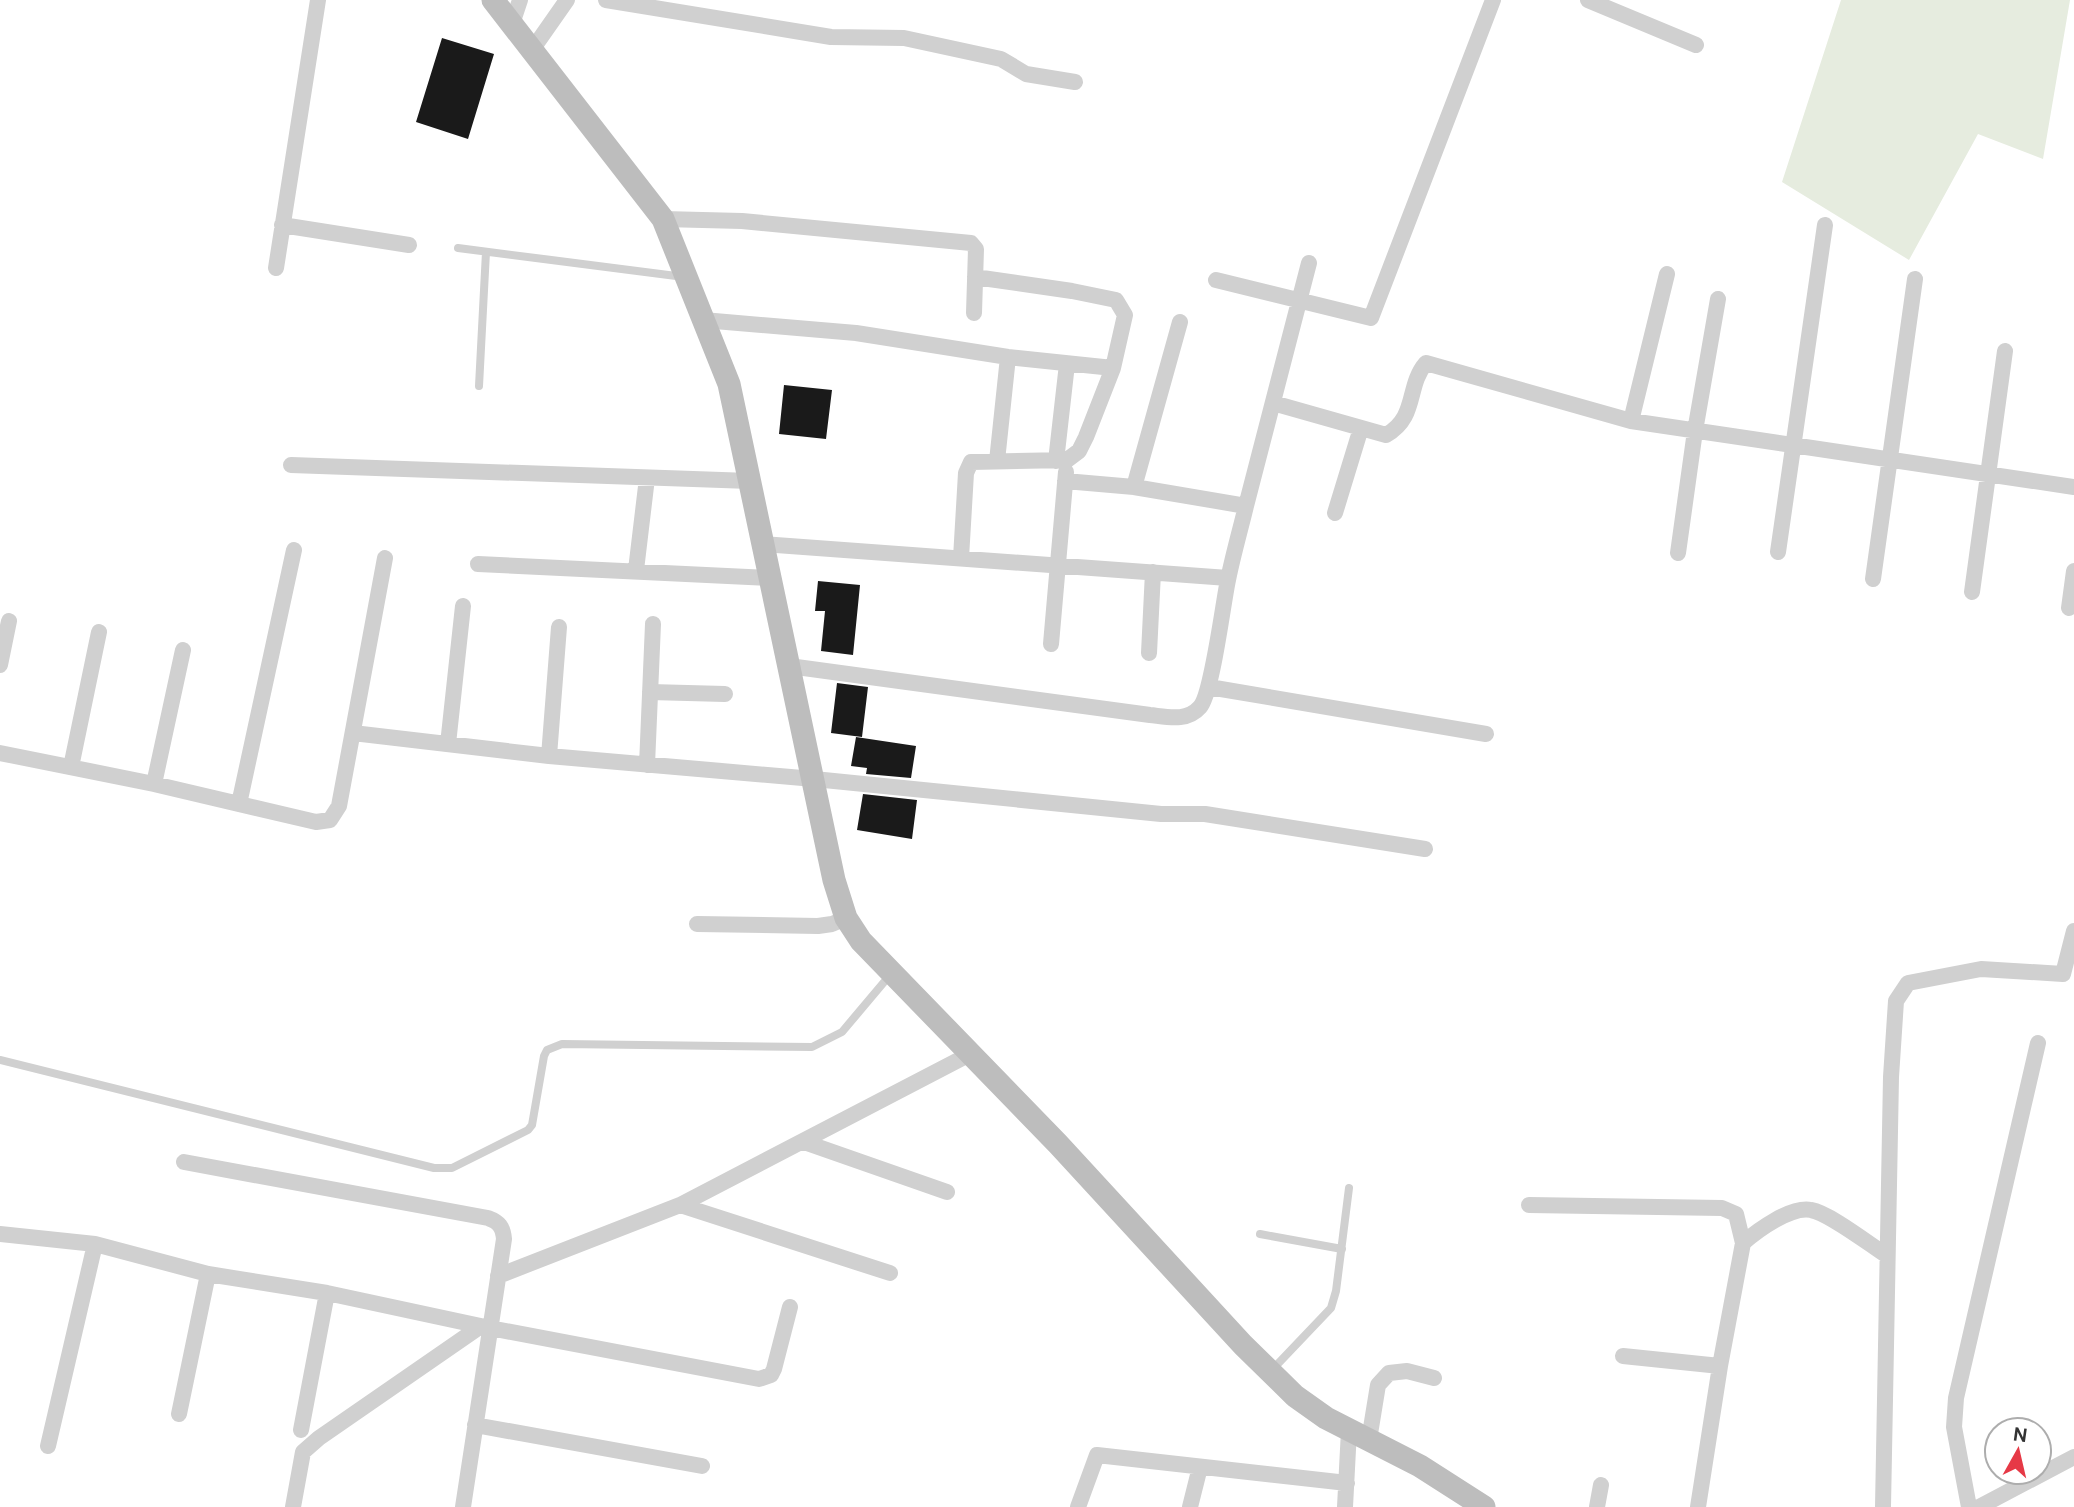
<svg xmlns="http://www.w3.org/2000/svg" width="2074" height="1507" viewBox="0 0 2074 1507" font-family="'DM Sans',sans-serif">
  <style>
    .green { fill: #e6ecdf }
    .building { fill: #1a1a1a }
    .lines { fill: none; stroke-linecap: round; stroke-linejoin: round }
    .lane { stroke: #d0d0d0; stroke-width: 8 }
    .street { stroke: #d0d0d0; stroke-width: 16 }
    .secondary { stroke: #bdbdbd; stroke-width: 23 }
  </style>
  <rect width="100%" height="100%" fill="#fff"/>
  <path class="green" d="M 1841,0 L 2070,0 L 2043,159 L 1978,134 L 1909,260 L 1782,182 Z"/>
  <path class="building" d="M 442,38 L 494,54 L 468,139 L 416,122 Z
    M 784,385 L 832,390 L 826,439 L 779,434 Z
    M 818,581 L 860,585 L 853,655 L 821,651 L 825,611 L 815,611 Z
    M 837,683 L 868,687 L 862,737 L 831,733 Z
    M 856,737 L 916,746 L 911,778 L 866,774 L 867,768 L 851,766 Z
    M 863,794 L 917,800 L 912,839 L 857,830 Z"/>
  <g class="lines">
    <path class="lane" d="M 458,248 L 684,277
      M 479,386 L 486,252
      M 0,1060 L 434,1168 L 452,1168 L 528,1130 L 532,1125 L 544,1056 L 547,1050 L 562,1044 L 812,1047 L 842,1032 L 890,975
      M 1260,1234 L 1342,1249
      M 1272,1370 L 1331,1308 L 1336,1291 L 1349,1188"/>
    <path class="street" d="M 606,0 L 831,37 L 904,38 L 1001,59 L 1026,74 L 1075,82
      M 1588,0 L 1696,45
      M 512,24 L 520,0
      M 532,50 L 567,0
      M 663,219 L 742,221 L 971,243 L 976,249 L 974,313
      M 282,225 L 409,245
      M 276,268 L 318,0
      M 1216,280 L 1371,318 L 1493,0
      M 703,320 L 856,333 L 1008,357 L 1113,368
      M 1273,403 L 1386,435 C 1418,417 1406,386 1426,363 L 1631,421 L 2074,487
      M 1631,421 L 1667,274
      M 997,461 L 1008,357
      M 1056,461 L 1067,364
      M 291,465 L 750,481
      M 1065,481 L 1134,487 L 1246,506 L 1309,263
      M 1134,487 L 1180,322
      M 1335,513 L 1361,428
      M 762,544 L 1228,578
      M 1778,552 L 1825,225
      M 1678,553 L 1695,431 L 1718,299
      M 961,558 L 966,473 L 971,462 L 1067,460 L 1079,451 L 1086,437 L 1113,368 L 1125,315 L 1116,300 L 1072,291 L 975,277
      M 478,564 L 769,578
      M 636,570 L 647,478
      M 1873,579 L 1915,279
      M 1972,592 L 2005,351
      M 2069,608 L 2074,571
      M 1051,644 L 1066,472
      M 1149,653 L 1153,572
      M 0,665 L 9,621
      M 789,666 L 1150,715 C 1168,717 1187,722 1200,707 C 1212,694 1223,603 1228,580 C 1233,555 1240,531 1246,506
      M 1209,687 L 1486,734
      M 650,692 L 725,694
      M 353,733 L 549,756 L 814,779 L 1161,814 L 1205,814 L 1425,849
      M 448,744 L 463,606
      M 0,753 L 154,784 L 316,822 L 330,820 L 339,806 L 385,558
      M 549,756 L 559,627
      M 647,765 L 653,624
      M 71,767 L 99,632
      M 154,784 L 183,650
      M 239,804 L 294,550
      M 697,924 L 818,926 L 832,924 L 846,918
      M 804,1142 L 947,1192
      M 184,1162 L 488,1218 C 499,1222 503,1227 504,1239 L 463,1507
      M 680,1205 L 890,1273
      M 1529,1205 L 1722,1208 L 1736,1214 L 1743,1243
      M 0,1234 L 95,1244 L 208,1274 L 327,1293 L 490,1328 L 759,1379 L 771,1375 L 774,1369 L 790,1307
      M 498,1276 L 680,1205 L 972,1053
      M 1623,1356 L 1720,1366
      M 179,1414 L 208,1274
      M 475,1425 L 702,1466
      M 301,1430 L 327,1293
      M 1369,1440 L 1378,1385 L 1389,1373 L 1407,1371 L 1434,1378
      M 48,1446 L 95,1244
      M 293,1507 L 303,1452 L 319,1438 L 481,1326
      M 1078,1507 L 1097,1455 L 1347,1483
      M 1190,1507 L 1200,1467
      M 1345,1507 L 1349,1430
      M 1597,1507 L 1601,1485
      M 1698,1507 L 1720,1366 L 1743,1243 C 1758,1230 1791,1206 1811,1210 C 1829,1213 1869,1244 1886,1255
      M 1883,1507 L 1891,1077 L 1896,1001 L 1908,983 L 1981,969 L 2063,974 L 2074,931
      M 1969,1507 L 1954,1427 L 1956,1398 L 2038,1043
      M 1979,1507 L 2074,1457"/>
    <path class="secondary" d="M 493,0 L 663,219 L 729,384 L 834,880 L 846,918 L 861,941 L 1058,1144 L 1243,1345 L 1295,1396 L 1326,1418 L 1420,1466 L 1484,1507"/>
  </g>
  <g transform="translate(2018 1451) rotate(8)"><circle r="33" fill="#ffffff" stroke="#adadad" stroke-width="2"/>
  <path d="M0-5L12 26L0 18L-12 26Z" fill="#e63946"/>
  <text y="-10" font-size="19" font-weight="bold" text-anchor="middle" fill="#333333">N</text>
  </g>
</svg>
